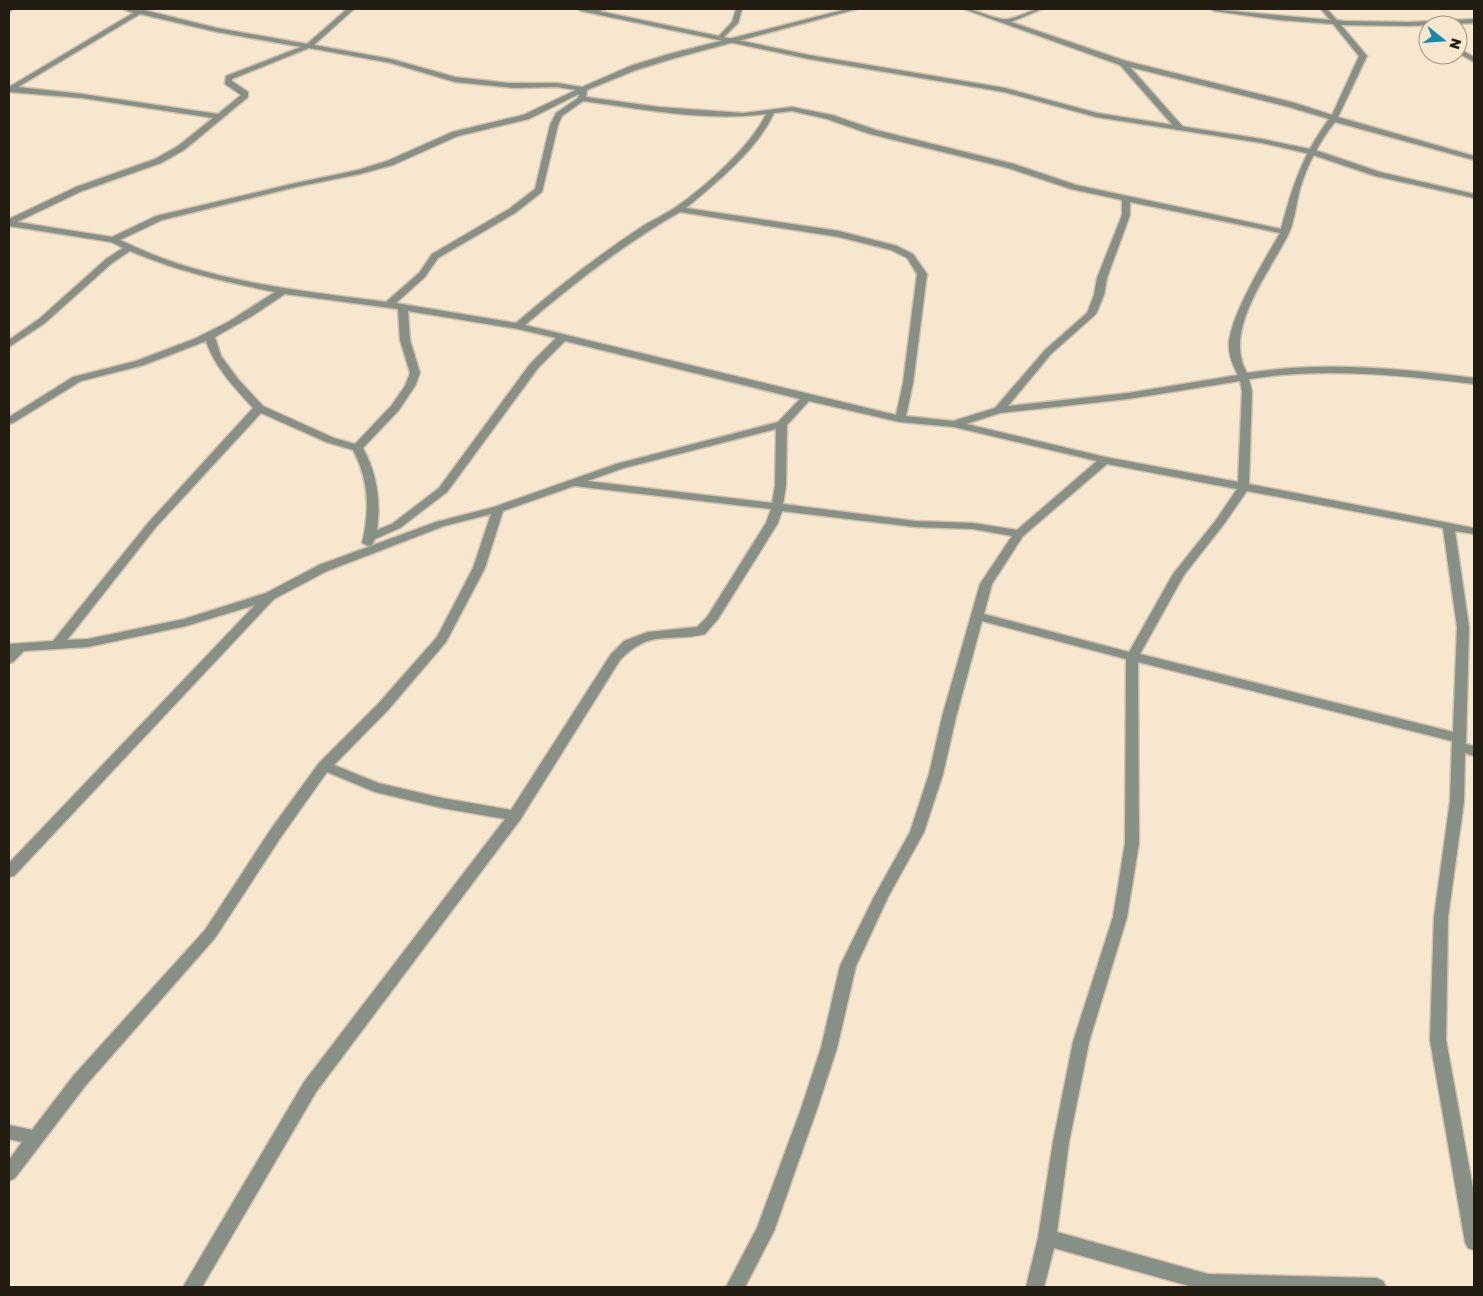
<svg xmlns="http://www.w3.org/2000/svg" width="1483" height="1296" viewBox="0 0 1483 1296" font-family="'Golos Text',sans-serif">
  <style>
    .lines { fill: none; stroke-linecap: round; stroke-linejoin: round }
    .minor-casing { stroke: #d1c2ac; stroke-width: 3 }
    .tertiary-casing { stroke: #d1c2ac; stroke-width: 3 }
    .minor { fill: #879087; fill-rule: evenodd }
    .tertiary { fill: #879087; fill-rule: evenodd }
  </style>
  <rect width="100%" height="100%" fill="#f7e7ce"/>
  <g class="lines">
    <g class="minor-casing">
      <path id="minor" d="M 9,9 L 13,9 L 9,12 Z
        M 123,9 L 140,9 L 217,28 L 307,44 L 347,9 L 354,9 L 314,45 L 391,59 L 455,77 L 508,83 L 557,83 L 582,87 L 630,66 L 669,54 L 847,9 L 857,9 L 675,58 L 636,70 L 587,90 L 586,97 L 659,107 L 743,113 L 792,107 L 832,115 L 876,130 L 1014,164 L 1076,185 L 1281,229 C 1292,187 1303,154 1329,119 L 1289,107 L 1130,67 L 1184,128 L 1177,130 L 1120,65 L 964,9 C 978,9 989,18 1003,19 C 1014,21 1029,9 1042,9 L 1011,22 L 1126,61 L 1295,103 L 1332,115 L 1359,56 L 1333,24 L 1279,20 L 1214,11 L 1211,9 L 1330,20 L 1321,9 L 1327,9 L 1337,20 L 1344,21 L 1409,22 L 1474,19 L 1474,23 L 1409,26 L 1341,25 L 1367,56 L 1338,117 L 1474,156 L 1474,160 L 1335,122 C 1320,141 1307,165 1300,189 C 1296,203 1295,220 1289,233 C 1270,272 1222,330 1247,373 C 1321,361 1400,368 1474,378 L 1474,384 C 1400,375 1323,367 1249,379 L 1252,391 L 1249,484 L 1474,528 L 1474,534 L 1455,531 L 1469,627 L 1466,744 L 1474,746 L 1474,756 L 1465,753 L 1464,801 L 1448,917 L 1446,1040 L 1474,1194 L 1474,1250 L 1468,1248 L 1465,1242 L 1430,1040 L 1434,917 L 1450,801 L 1452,741 L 1138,662 L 1139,843 L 1127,917 L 1089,1042 L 1069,1142 L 1057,1232 L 1208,1274 L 1377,1278 L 1383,1281 L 1386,1287 L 1193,1287 L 1054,1248 L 1044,1287 L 1026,1287 L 1038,1238 L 1053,1142 L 1073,1042 L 1113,917 L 1125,843 L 1126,659 L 982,621 L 956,717 L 943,774 L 924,832 L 888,897 L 856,966 L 837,1048 L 817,1109 L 774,1231 L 745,1287 L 726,1287 L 757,1228 L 801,1109 L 821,1048 L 840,966 L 874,897 L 910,832 L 929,774 L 942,717 L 980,584 L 1012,536 L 973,529 L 915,527 L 782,511 L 778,523 L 718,619 L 705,634 C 669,643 651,628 620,660 L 520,820 L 316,1092 L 202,1287 L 183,1287 L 304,1082 L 505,819 L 442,808 L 375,792 L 327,772 L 281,837 L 215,938 L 86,1085 L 15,1178 L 9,1181 L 9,1160 L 22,1142 L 9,1139 L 9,1125 L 32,1130 L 74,1075 L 205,930 L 271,829 L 319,763 L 378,704 L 437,637 L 473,568 L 491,514 L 444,526 L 327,571 L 274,599 L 14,876 L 9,877 L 9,863 L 255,605 L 186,626 L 88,647 L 24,651 L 13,662 L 9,663 L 9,644 L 53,641 L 148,523 L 253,408 C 235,388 215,368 206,341 L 144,365 L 81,381 L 13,423 L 9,424 L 9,417 L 73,377 L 136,361 L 194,339 L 228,322 L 275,292 C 226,282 176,271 130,251 L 112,263 L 45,323 L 9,347 L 9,340 L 39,319 L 106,259 L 123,248 L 111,242 L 9,226 L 9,219 L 76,187 L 155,159 L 178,146 L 213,118 L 82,98 L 9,92 L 9,87 L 133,13 ZM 140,14 L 217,32 L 301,47 L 226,76 L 225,84 L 241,95 L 218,114 L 82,94 L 18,87 ZM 309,48 L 391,63 L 455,82 L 514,88 L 557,87 L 576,90 L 523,115 L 452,132 L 387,161 L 358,170 L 296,183 L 156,216 L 112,237 L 17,222 L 82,191 L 161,163 L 184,150 L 248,97 L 248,92 L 232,81 L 232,79 ZM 579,94 L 578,98 L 556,113 L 550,125 L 535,189 L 509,209 L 432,254 L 419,273 L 386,302 C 310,292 231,284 159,257 C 146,252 133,246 120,240 L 162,220 L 296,187 L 360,174 L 393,165 L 458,136 L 529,119 ZM 583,101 C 643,109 706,122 766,114 C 751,146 705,187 676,207 C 663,216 647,222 634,232 C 592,260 554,290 516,323 L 396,303 L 425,277 L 438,258 L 515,213 L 542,192 L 558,125 L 562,116 ZM 792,111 L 827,119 L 870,134 L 1008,168 L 1071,189 L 1122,200 L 1122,215 L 1097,278 L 1094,295 L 1087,313 L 1045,350 L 995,408 L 953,421 L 906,416 L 913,383 L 927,274 L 913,254 L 897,246 L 839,231 L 686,208 C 717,182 757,150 774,113 ZM 1130,202 L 1280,233 C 1264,261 1233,311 1229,342 C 1228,354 1232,364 1238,375 L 1128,393 L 1008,406 L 1051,354 L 1096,314 L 1104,295 L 1107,278 L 1130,215 ZM 680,212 L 839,237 L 891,250 L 907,258 L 917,274 L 903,383 L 896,415 L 525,325 C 574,283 624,244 680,212 ZM 285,294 L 398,309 L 400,340 L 410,373 L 405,386 L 391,406 L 355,444 L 334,438 L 263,406 L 238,379 L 221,356 L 215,337 L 252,316 ZM 408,311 L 518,329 L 556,338 L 530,364 L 439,488 L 392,524 L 377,530 C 381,500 377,474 363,448 L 399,410 L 415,386 L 420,373 L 410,340 ZM 565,341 L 800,399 L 778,422 L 616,464 L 494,507 L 436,522 L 319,565 L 266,593 L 184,619 L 88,639 L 67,640 L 156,527 L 261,413 L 326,442 L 353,450 C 369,480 370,511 362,543 L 368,546 L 372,545 L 375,539 L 400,528 L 447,492 L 538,368 ZM 1240,381 L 1242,391 L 1238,482 L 1105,457 L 966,424 L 1000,413 L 1128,399 ZM 809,401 L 900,422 L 954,427 L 1097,461 L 1017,530 L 973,523 L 915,521 L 783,504 L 786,486 L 787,425 ZM 776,429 L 775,486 L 772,503 L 587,481 L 624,468 ZM 1107,464 L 1237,489 L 1216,520 L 1173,574 L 1129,652 L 984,614 L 992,584 L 1023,536 ZM 574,486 L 771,509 L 766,523 L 707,617 L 697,627 L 648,632 L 624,641 L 611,654 L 511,810 L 442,798 L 378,783 L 334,765 L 388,710 L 446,642 L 485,568 L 503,511 ZM 1247,491 L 1443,528 L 1457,627 L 1453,732 L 1140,654 L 1184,575 L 1224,524 Z
        M 597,9 L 606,9 L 593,13 L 593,11 Z
        M 736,9 L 742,9 L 738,23 L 722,39 L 718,39 L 718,37 L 732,22 Z
        M 1458,48 L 1474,57 L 1474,62 L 1458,53 Z"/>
    </g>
    <g class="tertiary-casing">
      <path id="tertiary" d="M 578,9 L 589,9 L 809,55 L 1005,88 L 1097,113 L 1262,139 L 1315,150 L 1380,172 L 1474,194 L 1474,198 L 1375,176 L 1310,154 L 1262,143 L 1096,117 L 1004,92 L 809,59 L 581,11 Z"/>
    </g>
    <use href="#minor" class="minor"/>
    <use href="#tertiary" class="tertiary"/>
  </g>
  <rect width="1483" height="1296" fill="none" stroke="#221c13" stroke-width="20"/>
  <g transform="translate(1443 40) rotate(107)"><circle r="24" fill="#f7e7ce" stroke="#a29683"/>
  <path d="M0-4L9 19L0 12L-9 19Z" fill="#1789ae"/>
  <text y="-8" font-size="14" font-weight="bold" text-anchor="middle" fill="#221c13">N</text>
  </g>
</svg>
